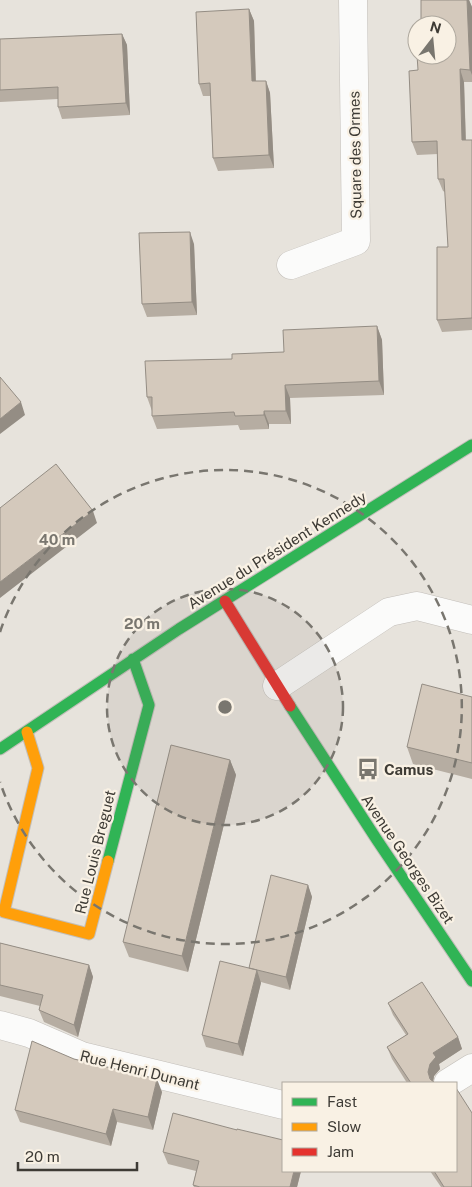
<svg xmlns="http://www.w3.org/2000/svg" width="472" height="1187" viewBox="0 0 472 1187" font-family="'Public Sans',sans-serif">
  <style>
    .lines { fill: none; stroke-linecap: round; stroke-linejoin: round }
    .street-casing { stroke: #c2beb9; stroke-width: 29 }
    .fast-casing { stroke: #c2beb9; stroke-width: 13 }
    .slow-casing { stroke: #c2beb9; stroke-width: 13 }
    .jam-casing { stroke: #c2beb9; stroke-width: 13 }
    .street { stroke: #fbfbfa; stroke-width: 28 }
    .fast { stroke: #30b455; stroke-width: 11 }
    .slow { stroke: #ff9f0a; stroke-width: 11 }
    .jam { stroke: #e5322d; stroke-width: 11 }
    .wall { fill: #b6ada2 }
    .shaded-wall { fill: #948d84 }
    .building { fill: #d4c9bc; stroke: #948d84 }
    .ring { fill: none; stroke: #79766f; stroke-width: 2.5; stroke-dasharray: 9 6 }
    .labels { text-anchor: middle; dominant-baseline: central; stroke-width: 4.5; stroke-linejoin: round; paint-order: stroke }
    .street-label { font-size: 15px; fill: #3e3b35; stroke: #f9f1e4 }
    .poi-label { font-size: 15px; font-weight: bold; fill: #3e3b35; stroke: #f9f1e4; text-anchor: start }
    .centre { fill: #79766f; stroke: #f9f1e4; stroke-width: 2.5 }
    .ring-label { font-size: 15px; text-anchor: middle; font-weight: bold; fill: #79766f; stroke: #f9f1e4; stroke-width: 4.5; stroke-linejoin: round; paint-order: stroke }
  </style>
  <rect width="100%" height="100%" fill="#e7e3dc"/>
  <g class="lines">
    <g class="street-casing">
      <path id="street" d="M 291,265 L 356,241 L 353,0
        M 277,686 L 389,612 L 417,606 L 472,620
        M 0,1025 L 29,1033 L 82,1056 L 283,1105
        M 448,1083 L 472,1068"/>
    </g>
    <g class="fast-casing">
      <path id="fast" d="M 290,706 L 377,840 L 472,981
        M 0,749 L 179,629 L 472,445
        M 108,861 L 149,705 L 133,659"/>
    </g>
    <g class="slow-casing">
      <path id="slow" d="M 27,732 L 38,768 L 4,912 L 89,934 L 108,861"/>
    </g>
    <g class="jam-casing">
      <path id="jam" d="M 225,601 L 290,706"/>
    </g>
    <use href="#street" class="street"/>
    <use href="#fast" class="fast"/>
    <use href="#slow" class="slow"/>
    <use href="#jam" class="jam"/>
  </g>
  <path class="wall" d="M 421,0 L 469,0 L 472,7 L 472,82 L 464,82 L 466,140 L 472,140 L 472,330 L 442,332 L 437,320 L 448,247 L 445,192 L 443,191 L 438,179 L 438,154 L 417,155 L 412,142 L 418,70 L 447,55 Z
    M 249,9 L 254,21 L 256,81 L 266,81 L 270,93 L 274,168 L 218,171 L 213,158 L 210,96 L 203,96 L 199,84 Z
    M 122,34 L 127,45 L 130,115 L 62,119 L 58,107 L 58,99 L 0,102 L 0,39 Z
    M 194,244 L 197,315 L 147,317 L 142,304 Z
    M 377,326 L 382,340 L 384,395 L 290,398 L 291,424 L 269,424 L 269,429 L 240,430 L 238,425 L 157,429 L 152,416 L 152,411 L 147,397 L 232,359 L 284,352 Z
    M 472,697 L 472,779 L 413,764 L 407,747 Z
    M 230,760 L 236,775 L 188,972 L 129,957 L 123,942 Z
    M 308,885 L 312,897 L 290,990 L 261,982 L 243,1056 L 206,1047 L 202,1035 Z
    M 0,943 L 89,965 L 93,977 L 78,1037 L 44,1022 L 39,1010 L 40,1006 L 0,996 Z
    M 388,1003 L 458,1037 L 462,1049 L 439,1064 L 440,1069 L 434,1076 L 433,1081 L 435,1083 L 407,1083 L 392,1059 L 387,1047 L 406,1035 L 393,1015 Z
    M 74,1059 L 162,1092 L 153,1130 L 117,1122 L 111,1146 L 20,1122 L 15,1110 Z
    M 237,1130 L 283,1171 L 301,1171 L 297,1187 L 194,1187 L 193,1185 L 196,1171 L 168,1164 L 163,1152 Z
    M 430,1171 L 456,1171 L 472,1187 L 441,1187 Z"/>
  <path class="shaded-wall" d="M 467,0 L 469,0 L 472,7 L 472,75 L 470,70 Z
    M 249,9 L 254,21 L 256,93 L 252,81 Z
    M 122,34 L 127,45 L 130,115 L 126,103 Z
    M 460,69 L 464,82 L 466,152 L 462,140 Z
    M 266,81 L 270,93 L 274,168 L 269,155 Z
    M 190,232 L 194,244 L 197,315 L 192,302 Z
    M 377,326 L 382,340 L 384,395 L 379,381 Z
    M 285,385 L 290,398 L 291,424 L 286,411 Z
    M 21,402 L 25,415 L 0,434 L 0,419 Z
    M 264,411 L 269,424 L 269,429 L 264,415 Z
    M 93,511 L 97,523 L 0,598 L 0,582 Z
    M 230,760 L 236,775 L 188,972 L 182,956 Z
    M 308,885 L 312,897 L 290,990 L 286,977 Z
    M 89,965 L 93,977 L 78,1037 L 74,1025 Z
    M 257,970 L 261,983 L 243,1056 L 238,1044 Z
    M 458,1037 L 462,1049 L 439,1064 L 440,1069 L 434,1076 L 433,1083 L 432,1083 L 428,1072 L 433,1053 Z
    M 157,1079 L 162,1092 L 153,1130 L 148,1117 Z
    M 113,1109 L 117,1122 L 111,1146 L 106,1134 Z
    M 294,1171 L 301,1171 L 297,1187 L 290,1187 Z"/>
  <path class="building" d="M 421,0 L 467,0 L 470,70 L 460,69 L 462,140 L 472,140 L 472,318 L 437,320 L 437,247 L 448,247 L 444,179 L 438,179 L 437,141 L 412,142 L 409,71 L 418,70 L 417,55 L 447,55 L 447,25 L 421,25 Z
    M 249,9 L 252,81 L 266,81 L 269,155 L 213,158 L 210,83 L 199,84 L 196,12 Z
    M 122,34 L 126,103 L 58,107 L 58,87 L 0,90 L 0,39 Z
    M 190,232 L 192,302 L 142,304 L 139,233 Z
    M 377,326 L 379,381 L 285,385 L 286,411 L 264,411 L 264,415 L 235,416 L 234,412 L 152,416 L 152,397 L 147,397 L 145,361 L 232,359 L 232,354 L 284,352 L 283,330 Z
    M 0,377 L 21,402 L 0,419 Z
    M 56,464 L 93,511 L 0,582 L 0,508 Z
    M 422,684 L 472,697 L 472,763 L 407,747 Z
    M 171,745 L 230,760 L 182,956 L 123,942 Z
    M 271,875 L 308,885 L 286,977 L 249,968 Z
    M 0,943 L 89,965 L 74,1025 L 39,1010 L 43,995 L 0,985 Z
    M 220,961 L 257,970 L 238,1044 L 202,1035 Z
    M 422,982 L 458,1037 L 433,1053 L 436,1057 L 430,1064 L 428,1072 L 430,1079 L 435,1083 L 411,1083 L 387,1047 L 408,1034 L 388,1003 Z
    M 32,1041 L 74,1059 L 157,1079 L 148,1117 L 113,1109 L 106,1134 L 15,1110 Z
    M 456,1088 L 472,1113 L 472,1187 L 444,1187 L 434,1171 L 456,1171 Z
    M 173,1113 L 237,1130 L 237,1129 L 283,1140 L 283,1171 L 294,1171 L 290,1187 L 200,1187 L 193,1185 L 199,1161 L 163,1152 Z"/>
  <circle cx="225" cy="707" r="118" fill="#79766f" fill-opacity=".12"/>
  <g class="ring">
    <circle cx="225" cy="707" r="118"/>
    <path d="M0 632A237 237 0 1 1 0 782"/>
  </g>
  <defs>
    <g id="bus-bare" transform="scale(1.725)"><path d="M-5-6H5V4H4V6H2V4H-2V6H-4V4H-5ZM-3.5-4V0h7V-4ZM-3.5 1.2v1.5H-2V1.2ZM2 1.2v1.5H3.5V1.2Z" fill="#79766f" stroke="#f9f1e4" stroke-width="2.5" paint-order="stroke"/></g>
  </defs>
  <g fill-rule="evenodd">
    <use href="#bus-bare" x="368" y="769"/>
  </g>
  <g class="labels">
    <g class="street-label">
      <text transform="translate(355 155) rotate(-91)">Square des Ormes</text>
      <text transform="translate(277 550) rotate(-32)">Avenue du Président Kennedy</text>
      <text transform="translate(95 852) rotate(-76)">Rue Louis Breguet</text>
      <text transform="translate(408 859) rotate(56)">Avenue Georges Bizet</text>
      <text transform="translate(140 1070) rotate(14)">Rue Henri Dunant</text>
    </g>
    <g class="poi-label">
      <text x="384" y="769">Camus</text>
    </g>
  </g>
  <circle cx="225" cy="707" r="8" class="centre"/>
  <g class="ring-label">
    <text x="57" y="545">40 m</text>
    <text x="142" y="629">20 m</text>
  </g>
  <rect x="282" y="1082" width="175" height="90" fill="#f9f1e4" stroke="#aea89e"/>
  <rect x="292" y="1098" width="25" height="8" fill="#30b455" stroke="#aea89e"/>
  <text x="327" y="1107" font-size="15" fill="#3e3b35">Fast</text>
  <rect x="292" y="1123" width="25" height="8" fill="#ff9f0a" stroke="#aea89e"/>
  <text x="327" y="1132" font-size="15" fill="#3e3b35">Slow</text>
  <rect x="292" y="1148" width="25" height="8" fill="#e5322d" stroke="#aea89e"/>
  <text x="327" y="1157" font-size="15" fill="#3e3b35">Jam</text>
  <g transform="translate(432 40) rotate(16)"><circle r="24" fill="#f9f1e4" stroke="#aea89e"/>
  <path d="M0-4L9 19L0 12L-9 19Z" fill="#79766f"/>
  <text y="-8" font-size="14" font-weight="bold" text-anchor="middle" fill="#3e3b35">N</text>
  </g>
  <path d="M18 1162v8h119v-8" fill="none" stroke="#3e3b35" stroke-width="2.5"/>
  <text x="25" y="1162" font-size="15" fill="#3e3b35" stroke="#f9f1e4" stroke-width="4" paint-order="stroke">20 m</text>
</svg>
